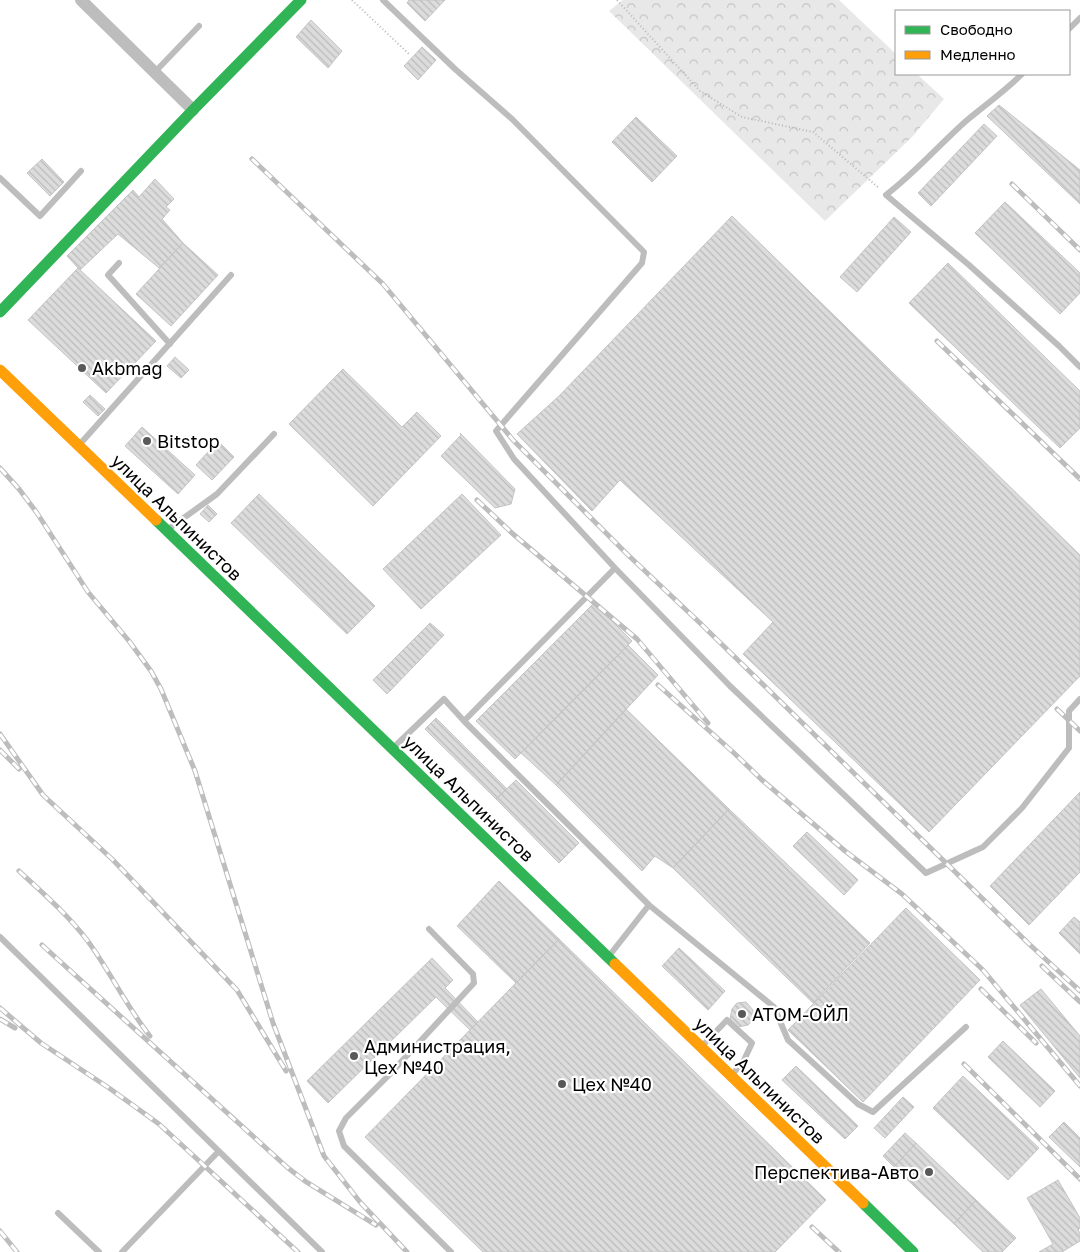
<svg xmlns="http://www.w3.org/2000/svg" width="1080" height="1252" viewBox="0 0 1080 1252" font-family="'Golos Text',sans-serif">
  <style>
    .forest { fill: url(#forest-crowns) }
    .building { fill: url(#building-back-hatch); stroke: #c4c4c4 }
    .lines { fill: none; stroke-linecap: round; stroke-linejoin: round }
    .path { stroke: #b8b8b8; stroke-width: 2; stroke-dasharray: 1 2.5; stroke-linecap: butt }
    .lane { stroke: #bdbdbd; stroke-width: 6 }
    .street { stroke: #bdbdbd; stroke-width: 12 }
    .fast { stroke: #30b455; stroke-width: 11 }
    .slow { stroke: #ff9f0a; stroke-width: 11 }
    .rail-casing { stroke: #bdbdbd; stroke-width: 5 }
    .rail { stroke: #fff; stroke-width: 3; stroke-dasharray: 9; stroke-linecap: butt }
    .poi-dot { fill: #595959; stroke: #fff; stroke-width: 2 }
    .labels { text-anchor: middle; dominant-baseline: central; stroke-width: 4.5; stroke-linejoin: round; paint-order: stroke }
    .poi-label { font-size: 18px; fill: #000; stroke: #fff; text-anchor: start }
    .street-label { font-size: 18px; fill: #000; stroke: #fff }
  </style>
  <defs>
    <pattern id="forest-crowns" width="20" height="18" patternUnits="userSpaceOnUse" patternTransform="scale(1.25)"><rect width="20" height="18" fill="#e8e8e8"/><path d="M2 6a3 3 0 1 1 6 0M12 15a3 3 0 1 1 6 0" fill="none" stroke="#c5c5c5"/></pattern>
    <pattern id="building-back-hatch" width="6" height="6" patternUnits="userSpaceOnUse" patternTransform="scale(1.25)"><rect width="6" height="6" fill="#dcdcdc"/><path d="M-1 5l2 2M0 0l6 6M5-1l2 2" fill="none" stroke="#bbb"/></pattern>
  </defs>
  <rect width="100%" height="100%" fill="#fff"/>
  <path class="forest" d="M 623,0 L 839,0 L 896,54 L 896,74 L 917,74 L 944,99 L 913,136 L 825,221 L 609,11 Z"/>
  <path class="building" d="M 409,0 L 445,0 L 425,21 L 407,3 Z
    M 311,20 L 342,51 L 328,68 L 296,37 Z
    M 422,47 L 436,60 L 418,80 L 404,66 Z
    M 999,105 L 1080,170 L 1080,204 L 987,116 Z
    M 636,117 L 677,156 L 652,182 L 612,142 Z
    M 984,124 L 997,136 L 931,206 L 918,193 Z
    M 42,159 L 64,182 L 50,196 L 27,173 Z
    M 155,179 L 174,199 L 166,207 L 170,210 L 162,219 L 183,243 L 159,268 L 118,234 L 80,270 L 67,256 L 133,190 L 139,197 Z
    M 1005,202 L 1080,273 L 1080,293 L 1060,314 L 975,233 Z
    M 732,216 L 1080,555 L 1080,676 L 929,832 L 743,654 L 773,622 L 620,480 L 592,511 L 517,434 L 559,396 Z
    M 894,217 L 911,232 L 857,292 L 840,277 Z
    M 183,243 L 218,275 L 171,326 L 136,294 Z
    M 948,263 L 1080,391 L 1080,428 L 1060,448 L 909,303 Z
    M 78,268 L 156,341 L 106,393 L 28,320 Z
    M 175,357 L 189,370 L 181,378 L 167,366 Z
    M 343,369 L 402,427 L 417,412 L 441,436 L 373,506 L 289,424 Z
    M 90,395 L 105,409 L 98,416 L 83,402 Z
    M 142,427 L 195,475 L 178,494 L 125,446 Z
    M 460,433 L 515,489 L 511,504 L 495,508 L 441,456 L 461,435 Z
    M 218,441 L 234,457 L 212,480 L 196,465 Z
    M 259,494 L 375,606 L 347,634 L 231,523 Z
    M 462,494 L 501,535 L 421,609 L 383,569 Z
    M 208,505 L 217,514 L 209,522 L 200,514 Z
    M 594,603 L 632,641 L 515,759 L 476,721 Z
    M 430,623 L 444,635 L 387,694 L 373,680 Z
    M 628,645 L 658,675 L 556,785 L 521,753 Z
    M 626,709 L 729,809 L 673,868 L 655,856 L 642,871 L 556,785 Z
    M 436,718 L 507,789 L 496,799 L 425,729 Z
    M 516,780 L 579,843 L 559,863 L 496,799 Z
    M 1080,792 L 1080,872 L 1029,925 L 990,886 Z
    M 729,809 L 870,943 L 813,1003 L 673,868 Z
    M 807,832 L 858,880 L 844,895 L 793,846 Z
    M 499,881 L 559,939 L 516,983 L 457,926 Z
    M 906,908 L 980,980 L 863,1102 L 788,1030 Z
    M 1074,917 L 1080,922 L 1080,954 L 1059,933 Z
    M 559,939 L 826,1200 L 775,1252 L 483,1252 L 365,1137 Z
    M 679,948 L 725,991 L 708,1010 L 662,966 Z
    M 432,958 L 453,980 L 445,988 L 478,1022 L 470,1030 L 436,997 L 328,1103 L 307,1081 Z
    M 1041,989 L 1080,1036 L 1080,1078 L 1020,1005 Z
    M 746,1002 L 753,1010 L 753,1020 L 748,1025 L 738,1027 L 730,1019 L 732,1009 L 737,1003 Z
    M 1003,1041 L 1055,1091 L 1040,1107 L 988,1057 Z
    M 796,1066 L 858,1126 L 845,1139 L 782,1080 Z
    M 963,1076 L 1039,1148 L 1008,1180 L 933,1108 Z
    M 903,1097 L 914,1107 L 885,1138 L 874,1128 Z
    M 1064,1122 L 1080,1138 L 1080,1167 L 1049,1137 Z
    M 905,1133 L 916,1143 L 894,1167 L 883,1156 Z
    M 916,1143 L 976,1200 L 954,1224 L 894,1167 Z
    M 1058,1180 L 1080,1218 L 1080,1228 L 1078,1230 L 1080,1233 L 1080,1241 L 1062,1252 L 1039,1252 L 1053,1244 L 1027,1198 Z
    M 976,1200 L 1016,1238 L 1002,1252 L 983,1252 L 954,1224 Z"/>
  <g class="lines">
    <path class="path" d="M 352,0 L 410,55
      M 617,0 L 700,91 L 742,117 L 813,132 L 879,188"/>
    <path class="lane" d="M 383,0 L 455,69 L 512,119 L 644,252 L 642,263 L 496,431 L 514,459 L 615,568 L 464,721
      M 1069,29 L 1080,18
      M 154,73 L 199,26
      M 1022,74 C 1005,91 985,105 966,121 C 939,145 915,173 886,195 L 969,265 L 1059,346 L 1080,367
      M 0,178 L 40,216 L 81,171
      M 119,263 L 108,275 L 170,344
      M 80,444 L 231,275
      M 167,530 L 217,494 L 274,434
      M 615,568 L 730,686 L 926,873 L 983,847 L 1022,808 L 1069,748 L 1069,711 L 1080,699
      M 393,748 L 444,699 L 464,721 L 649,905 L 609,956
      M 649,905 L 774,1007 L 788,1040 L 858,1104 L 873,1112 L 966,1027
      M 429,929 L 473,974 L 474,983 L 389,1075 L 346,1118 L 339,1131 L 344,1146 L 451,1252
      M 0,937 L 322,1252
      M 702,1046 L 727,1020 L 752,1043 L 744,1060 L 732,1075
      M 58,1213 L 99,1252
      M 122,1252 L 218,1152"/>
    <path class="street" d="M 81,0 L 193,110"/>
    <path class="fast" d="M 0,312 L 193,110 L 301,0
      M 156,520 L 615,964
      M 863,1203 L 913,1252"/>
    <path class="slow" d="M 0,370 L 156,520
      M 615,964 L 863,1203"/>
    <g class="rail-casing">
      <path id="rail" d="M 252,159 L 383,284 L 513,440 L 627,554 L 701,624 L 1028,943 L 1080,991
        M 1012,184 L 1080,250
        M 937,341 L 1080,479
        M 0,468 L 19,489 L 37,513 L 88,592 L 129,641 L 151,671 L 161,689 L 195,771 L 273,1023 L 324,1156 L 360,1202 L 407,1252
        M 477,500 L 513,534 L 637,639 L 708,723
        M 658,685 L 734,753 L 762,780 L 845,851 L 902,894 L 983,970 L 1080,1086
        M 1057,709 L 1080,731
        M 0,734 L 43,795 L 113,860 L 237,990 L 286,1071
        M 0,750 L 19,769
        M 19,871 C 43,893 67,914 87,940 C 110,971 126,1006 150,1036
        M 42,945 L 288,1168 L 305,1181 L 376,1225
        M 1042,966 L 1080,1002
        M 981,989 L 1036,1043
        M 0,1008 L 41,1043 L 109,1088 L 159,1124 L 298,1252
        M 0,1019 L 15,1028
        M 964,1064 L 1080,1179
        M 812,1227 L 839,1252
        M 0,1231 L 17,1252"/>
    </g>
    <use href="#rail" class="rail"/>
  </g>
  <g class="poi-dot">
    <circle cx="82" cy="368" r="5"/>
    <circle cx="147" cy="441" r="5"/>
    <circle cx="742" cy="1014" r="5"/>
    <circle cx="354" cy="1056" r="5"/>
    <circle cx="562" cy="1084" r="5"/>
    <circle cx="929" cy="1172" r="5"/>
  </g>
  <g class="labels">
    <g class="poi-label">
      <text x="92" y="368">Akbmag</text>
      <text x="157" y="441">Bitstop</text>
      <text x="752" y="1014">АТОМ-ОЙЛ</text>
      <text x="364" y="1046">Администрация,<tspan x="364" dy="21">Цех №40</tspan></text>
      <text x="572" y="1084">Цех №40</text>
      <text x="919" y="1172" text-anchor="end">Перспектива-Авто</text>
    </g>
    <g class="street-label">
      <text transform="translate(177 517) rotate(44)">улица Альпинистов</text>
      <text transform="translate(469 798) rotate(44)">улица Альпинистов</text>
      <text transform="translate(760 1080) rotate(44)">улица Альпинистов</text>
    </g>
  </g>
  <rect x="895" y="10" width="175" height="65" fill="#ffffff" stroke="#999999"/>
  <rect x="905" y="26" width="25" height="8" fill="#30b455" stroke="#999999"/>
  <text x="940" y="35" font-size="15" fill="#000000">Свободно</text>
  <rect x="905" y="51" width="25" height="8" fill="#ff9f0a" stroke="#999999"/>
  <text x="940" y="60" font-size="15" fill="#000000">Медленно</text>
</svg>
